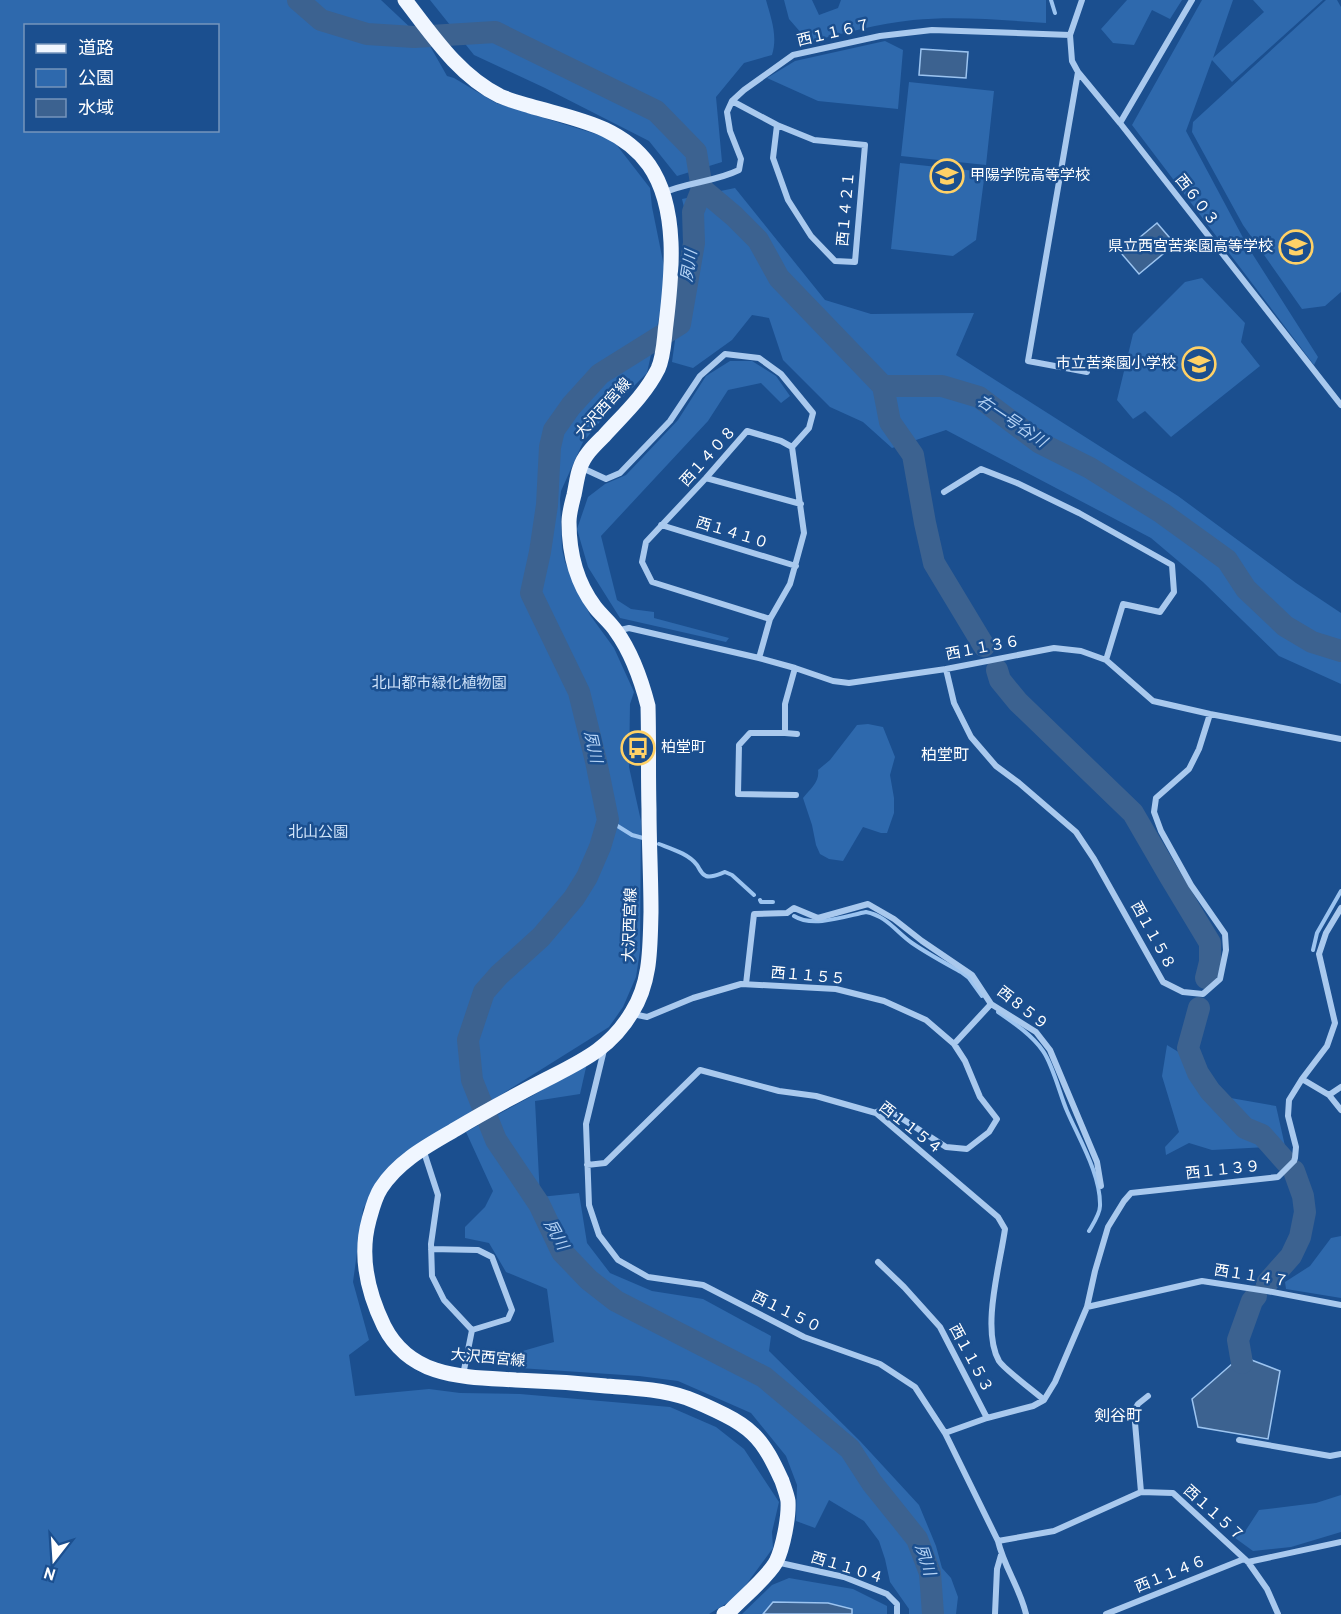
<svg xmlns="http://www.w3.org/2000/svg" width="1341" height="1614" viewBox="0 0 1341 1614" font-family="Overpass,'Noto Sans JP',sans-serif">
  <style>
    .green { fill: #2e69ad; fill-rule: evenodd }
    .water { fill: #3c6290; stroke: #9cc4f0; stroke-width: 1.5 }
    .lines { fill: none; stroke-linecap: round; stroke-linejoin: round }
    .stream { stroke: #9cc4f0; stroke-width: 4 }
    .river { stroke: #3c6290; stroke-width: 22 }
    .minor { stroke: #a9c9ee; stroke-width: 6 }
    .primary { stroke: #f0f6ff; stroke-width: 15 }
    .labels { text-anchor: middle; dominant-baseline: central; stroke-width: 5; stroke-linejoin: round; paint-order: stroke }
    .street-label { font-size: 15px; fill: #fff; stroke: #1b4f8f }
    .poi-label { font-size: 15px; fill: #fff; stroke: #1b4f8f; text-anchor: start }
    .park-label { font-size: 15px; fill: #cfe3fa; stroke: #1b4f8f }
    .water-label { font-size: 16px; font-style: italic; fill: #b5d3f5; stroke: #1b4f8f }
    .neighbourhood-label { font-size: 16px; fill: #fff; stroke: #1b4f8f }
  </style>
  <rect width="100%" height="100%" fill="#1b4f8f"/>
  <path class="green" d="M 0,0 L 381,0 L 430,46 L 447,76 L 454,78 L 496,103 L 612,139 L 650,188 L 652,207 L 667,281 L 647,373 L 609,411 L 583,442 L 561,491 L 560,499 L 562,549 L 565,562 L 590,615 L 614,648 L 634,692 L 630,704 L 629,767 L 641,821 L 640,951 L 636,977 L 623,1007 L 609,1027 L 403,1156 L 385,1172 L 363,1209 L 353,1282 L 369,1340 L 349,1355 L 355,1396 L 429,1389 L 460,1393 L 520,1394 L 670,1407 L 716,1427 L 744,1449 L 779,1502 L 772,1532 L 773,1548 L 737,1597 L 709,1614 L 0,1614 ZM 26,26 L 218,26 L 218,130 L 26,130 Z
    M 430,0 L 766,0 C 771,18 778,36 772,55 L 744,63 L 716,97 L 722,162 L 677,176 L 649,141 L 545,88 L 474,55 Z
    M 784,0 L 812,0 L 819,15 L 838,8 L 841,0 L 1046,0 L 1046,23 C 1002,20 957,16 913,20 C 878,24 843,33 809,42 L 789,19 Z
    M 1127,0 L 1182,0 L 1170,19 L 1152,10 L 1134,45 L 1113,43 L 1101,29 Z
    M 1202,0 L 1233,0 L 1213,58 L 1264,12 L 1253,0 L 1323,0 L 1232,82 L 1212,60 L 1186,131 L 1248,247 L 1318,357 L 1314,365 L 1132,125 Z
    M 1326,0 L 1337,0 L 1341,7 L 1341,292 L 1325,306 L 1302,309 L 1243,225 L 1192,132 L 1193,122 Z
    M 885,41 L 903,50 L 898,109 L 818,101 L 767,78 L 795,61 Z
    M 909,82 L 994,91 L 986,165 L 901,156 Z
    M 900,163 L 985,172 L 976,240 L 953,256 L 891,249 Z
    M 735,188 L 825,300 L 871,314 L 974,313 L 956,355 L 1178,496 L 1296,583 L 1341,613 L 1341,684 L 1279,656 L 1203,582 L 1151,538 L 946,430 L 892,448 L 863,422 L 830,407 L 783,360 L 769,318 L 752,315 L 732,340 L 693,368 L 672,362 L 690,233 L 682,199 Z
    M 1202,278 L 1245,323 L 1241,342 L 1260,366 L 1171,437 L 1145,411 L 1133,419 L 1117,400 L 1133,334 L 1185,282 Z
    M 730,361 L 752,361 L 776,376 L 790,396 L 781,403 L 761,383 L 728,390 L 708,421 L 601,536 L 617,600 L 631,609 L 654,612 L 654,618 L 729,638 L 726,642 L 620,618 L 588,567 L 577,529 L 588,497 L 605,484 L 626,475 L 678,420 L 706,376 Z
    M 868,724 L 883,727 L 895,757 L 890,775 L 894,798 L 894,813 L 887,833 L 881,833 L 863,827 L 843,861 L 829,859 L 820,854 L 816,845 L 812,825 L 803,798 C 810,789 820,782 818,770 L 830,760 L 854,729 L 857,725 Z
    M 1167,1045 L 1185,1056 L 1202,1093 L 1276,1106 L 1285,1146 L 1212,1150 L 1189,1143 L 1166,1155 L 1165,1147 L 1179,1132 L 1162,1076 Z
    M 587,1063 L 580,1094 L 535,1101 L 540,1197 L 579,1193 L 587,1243 L 610,1273 L 652,1291 L 703,1299 L 771,1336 L 769,1351 L 860,1441 L 919,1505 L 936,1546 L 942,1568 L 951,1578 L 958,1597 L 956,1614 L 909,1614 L 909,1609 L 890,1582 L 885,1559 L 879,1541 L 864,1521 L 829,1500 L 815,1528 L 796,1521 L 797,1485 L 786,1456 L 751,1413 L 678,1381 L 639,1376 L 506,1367 L 505,1356 L 554,1342 L 547,1289 L 506,1272 L 489,1243 L 465,1238 L 465,1227 L 485,1207 L 493,1191 L 466,1132 L 532,1096 Z
    M 1341,1236 L 1341,1298 L 1286,1289 L 1285,1282 L 1310,1266 L 1331,1238 Z
    M 1341,1495 L 1341,1532 L 1291,1547 L 1253,1551 L 1231,1535 L 1236,1529 L 1244,1533 L 1259,1510 L 1316,1503 Z
    M 789,1578 L 853,1589 L 887,1606 L 887,1614 L 852,1614 L 852,1609 L 828,1603 L 774,1602 L 763,1614 L 742,1614 L 772,1585 Z"/>
  <path class="water" d="M 921,49 L 968,52 L 966,78 L 919,75 Z
    M 1157,223 L 1175,244 L 1139,274 L 1121,253 Z
    M 1241,1356 L 1280,1371 L 1268,1439 L 1198,1427 L 1192,1399 Z
    M 773,1602 L 828,1603 L 852,1609 L 852,1614 L 763,1614 Z"/>
  <g class="lines">
    <path class="stream" d="M 1051,0 L 1055,13
      M 608,820 L 632,835 L 643,838
      M 659,844 C 672,849 689,854 697,865 C 700,869 700,873 706,876 C 712,878 719,874 725,872 L 732,875 L 754,895
      M 760,900 L 761,902 L 773,902
      M 794,916 C 813,928 846,916 866,912 C 887,916 896,932 912,943 C 928,954 945,963 961,972 L 969,978 L 982,996
      M 1313,950 L 1317,933 L 1341,891
      M 998,1012 C 1014,1023 1032,1035 1043,1051 C 1053,1065 1060,1095 1067,1111 C 1079,1139 1101,1175 1100,1206 C 1100,1214 1093,1224 1089,1231"/>
    <path class="river" d="M 298,0 L 321,20 L 367,34 L 414,37 L 495,32 L 656,111 L 696,152 L 702,189 L 693,212 L 694,243 L 680,324 L 600,374 L 571,406 L 554,430 L 550,447 L 547,505 L 540,552 L 531,593 L 579,692 L 596,761 L 608,820 L 600,847 L 587,877 L 574,898 L 541,937 L 499,975 L 484,992 L 468,1040 L 472,1080 L 496,1140 L 539,1204 L 562,1252 L 589,1280 L 616,1301 L 764,1377 L 850,1449 L 872,1483 L 917,1539 L 930,1573 L 933,1614
      M 702,189 L 734,216 L 758,240 L 779,278 L 883,386 L 942,386 L 979,397 L 1040,443 L 1090,468 L 1162,513 L 1227,560 L 1246,589 L 1285,626 L 1312,642 L 1341,651
      M 883,386 L 890,422 L 913,455 L 925,523 L 934,563 L 984,646
      M 997,670 L 1000,680 L 1018,702 L 1133,813 L 1169,875 L 1210,943 L 1210,962 L 1206,978
      M 1199,1008 L 1188,1048 L 1198,1073 L 1210,1091 L 1245,1128 L 1262,1135 L 1286,1162
      M 1267,1283 L 1291,1256 L 1300,1237 L 1305,1212 L 1303,1196 L 1294,1171
      M 1242,1363 L 1238,1340 L 1252,1301 L 1256,1296"/>
    <path class="minor" d="M 1082,0 L 1070,35 L 1072,61 L 1078,72 L 1120,123
      M 1192,0 L 1120,123 L 1341,405
      M 1078,72 L 1028,361 L 1087,372
      M 732,101 L 777,125 L 773,158 L 788,200 L 811,236 L 835,261 L 855,262 L 865,145 L 814,140 L 777,125
      M 663,193 C 687,182 715,182 739,170 L 741,159 L 730,131 L 727,112 L 732,101 L 744,90 L 793,55 L 880,36 L 932,30 L 1070,35
      M 580,467 L 606,479 L 620,473 L 670,421 L 700,376 L 725,354 L 759,358 L 781,374 L 813,413 L 809,428 L 792,447
      M 706,478 L 801,504
      M 944,492 L 981,469 L 1017,483 L 1079,513 L 1172,565 L 1174,592 L 1160,612 L 1123,604 L 1106,660
      M 661,525 L 796,566
      M 616,631 L 629,628 L 759,658 L 795,668 L 833,681 L 849,683 L 946,669 L 1054,648 L 1081,651 L 1106,660 L 1153,701 L 1210,714 L 1341,739
      M 759,658 L 770,619 L 790,584 L 804,533 L 792,447 L 781,441 L 747,431 L 706,478 L 646,542 L 642,562 L 652,582 L 770,619
      M 795,668 L 785,704 L 785,733 L 750,733 L 739,745 L 738,794 L 796,795
      M 946,669 L 954,703 L 971,737 L 996,766 L 1019,783 L 1076,832 L 1094,859 L 1163,982 L 1183,992 L 1203,994 L 1220,979 L 1226,950 L 1225,934 L 1191,885 L 1161,831 L 1154,812 L 1156,798 L 1189,769 L 1199,749 L 1210,714
      M 785,733 L 797,734
      M 746,984 L 754,914 L 787,913 L 794,908 L 818,918 L 868,904 L 894,919 L 922,941 L 972,975 L 991,1004 L 1036,1032 L 1050,1050 L 1097,1162 L 1101,1186
      M 633,1014 L 647,1017 L 693,998 L 741,984 L 836,989 L 884,1001 L 926,1020 L 954,1044 L 965,1061 L 980,1097 L 997,1119 L 989,1132 L 967,1149 L 946,1147 L 884,1107 L 876,1113
      M 954,1044 L 991,1004
      M 604,1050 L 586,1124 L 589,1205 L 599,1235 L 618,1260 L 648,1277 L 703,1285 L 804,1337 L 880,1364 L 915,1387 L 945,1433 L 998,1541 C 1004,1567 1020,1588 1026,1614
      M 1302,1079 L 1329,1095 L 1341,1110
      M 1329,1095 L 1341,1087
      M 423,1149 L 438,1195 L 431,1244 L 432,1276 L 444,1300 L 472,1330 L 463,1375
      M 587,1165 L 605,1163 L 700,1070 L 779,1091 L 816,1096 L 876,1113 L 998,1217 L 1005,1229 C 1000,1265 981,1329 999,1361 C 1004,1369 1035,1392 1044,1400
      M 431,1249 L 478,1250 L 492,1257 L 512,1310 L 508,1319 L 472,1330
      M 878,1262 L 904,1287 L 940,1327 L 987,1418
      M 1087,1307 L 1202,1281 L 1267,1291 L 1341,1305
      M 945,1433 L 987,1418 L 1033,1406 L 1044,1400 L 1055,1382 L 1087,1307 L 1095,1271 L 1108,1227 L 1124,1201 L 1131,1193 L 1278,1177 L 1294,1161 L 1295,1158 L 1296,1147 L 1288,1116 L 1289,1100 L 1302,1079 L 1327,1046 L 1335,1023 L 1319,954 L 1326,933 L 1341,908
      M 1239,1440 L 1330,1456 L 1341,1454
      M 1141,1492 L 1134,1411 L 1138,1404 L 1148,1396
      M 998,1541 L 1054,1531 L 1141,1492 L 1173,1493 L 1248,1562 L 1267,1589 L 1278,1614
      M 776,1562 L 844,1577 L 887,1594 L 897,1604 L 897,1614
      M 1248,1562 L 1341,1542
      M 995,1614 L 997,1569 L 1001,1555
      M 1106,1614 L 1244,1559"/>
    <path class="primary" d="M 405,0 C 432,35 459,76 500,96 C 509,100 520,103 530,106 C 574,119 620,125 649,165 C 679,208 672,275 666,324 C 664,339 664,356 658,369 C 645,395 623,415 604,436 C 595,445 584,455 580,468 C 577,476 576,486 574,495 C 572,503 569,513 569,522 C 569,552 576,582 595,607 C 601,615 610,622 616,631 C 632,653 641,679 648,706 C 649,740 648,774 649,809 C 649,843 651,878 651,912 C 650,947 651,982 632,1012 C 611,1048 582,1061 547,1079 C 516,1095 486,1111 456,1129 C 429,1145 399,1160 381,1188 C 375,1197 372,1209 369,1220 C 359,1256 368,1293 384,1326 C 411,1379 465,1377 516,1380 C 546,1381 576,1383 606,1386 C 633,1388 661,1389 687,1398 C 700,1403 713,1409 725,1415 C 735,1420 746,1427 753,1434 C 766,1446 775,1466 782,1481 C 784,1487 787,1495 788,1501 C 789,1517 783,1548 776,1562 C 767,1578 742,1598 729,1612 L 724,1614"/>
  </g>
  <defs>
    <g id="school-ring" transform="scale(1.725)"><circle r="9.5" fill="#1b4f8f" stroke="#ffd166" stroke-width="1.5"/><path d="M0-5L7-2L0 1L-7-2ZM-4 1L0 2.5L4 1V4Q0 6-4 4Z" fill="#ffd166"/></g>
    <g id="bus-ring" transform="scale(1.725)"><circle r="9.5" fill="#1b4f8f" stroke="#ffd166" stroke-width="1.5"/><path d="M-5-6H5V4H4V6H2V4H-2V6H-4V4H-5ZM-3.5-4V0h7V-4ZM-3.5 1.2v1.5H-2V1.2ZM2 1.2v1.5H3.5V1.2Z" fill="#ffd166"/></g>
  </defs>
  <g fill-rule="evenodd">
    <use href="#school-ring" x="947" y="176"/>
    <use href="#school-ring" x="1296" y="247"/>
    <use href="#school-ring" x="1199" y="364"/>
    <use href="#bus-ring" x="638" y="748"/>
  </g>
  <g class="labels">
    <g class="street-label">
      <text transform="translate(834 34) rotate(-13)">西１１６７</text>
      <text transform="translate(1196 201) rotate(52)">西６０３</text>
      <text transform="translate(847 209) rotate(-85)">西１４２１</text>
      <text transform="translate(604 409) rotate(-48)">大沢西宮線</text>
      <text transform="translate(709 457) rotate(-48)">西１４０８</text>
      <text transform="translate(732 534) rotate(17)">西１４１０</text>
      <text transform="translate(983 649) rotate(-11)">西１１３６</text>
      <text transform="translate(631 925) rotate(-88)">大沢西宮線</text>
      <text transform="translate(1152 936) rotate(61)">西１１５８</text>
      <text transform="translate(808 977) rotate(5)">西１１５５</text>
      <text transform="translate(1022 1009) rotate(38)">西８５９</text>
      <text transform="translate(910 1129) rotate(38)">西１１５４</text>
      <text transform="translate(1223 1171) rotate(-6)">西１１３９</text>
      <text transform="translate(1251 1277) rotate(9)">西１１４７</text>
      <text transform="translate(786 1313) rotate(26)">西１１５０</text>
      <text transform="translate(488 1359) rotate(5)">大沢西宮線</text>
      <text transform="translate(970 1359) rotate(62)">西１１５３</text>
      <text transform="translate(1213 1514) rotate(42)">西１１５７</text>
      <text transform="translate(847 1569) rotate(17)">西１１０４</text>
      <text transform="translate(1171 1575) rotate(-22)">西１１４６</text>
    </g>
    <g class="poi-label">
      <text x="970" y="176">甲陽学院高等学校</text>
      <text x="1273" y="247" text-anchor="end">県立西宮苦楽園高等学校</text>
      <text x="1176" y="364" text-anchor="end">市立苦楽園小学校</text>
      <text x="661" y="748">柏堂町</text>
    </g>
    <g class="park-label">
      <text x="439" y="684">北山都市緑化植物園</text>
      <text x="318" y="833">北山公園</text>
    </g>
    <g class="water-label">
      <text transform="translate(690 266) rotate(-81)">夙川</text>
      <text transform="translate(1011 422) rotate(34)">右一号谷川</text>
      <text transform="translate(592 747) rotate(77)">夙川</text>
      <text transform="translate(555 1235) rotate(61)">夙川</text>
      <text transform="translate(924 1560) rotate(72)">夙川</text>
    </g>
    <g class="neighbourhood-label">
      <text x="945" y="756">柏堂町</text>
      <text x="1118" y="1417">剣谷町</text>
    </g>
  </g>
  <rect x="24" y="24" width="195" height="108" fill="#1b4f8f" stroke="#7695bc" stroke-width="1.5"/>
  <rect x="36" y="44" width="30" height="9" fill="#f0f6ff" stroke="#7695bc" stroke-width="1.5"/>
  <text x="78" y="54" font-size="18" fill="#ffffff">道路</text>
  <rect x="36" y="69" width="30" height="18" fill="#2e69ad" stroke="#7695bc" stroke-width="1.5"/>
  <text x="78" y="84" font-size="18" fill="#ffffff">公園</text>
  <rect x="36" y="99" width="30" height="18" fill="#3c6290" stroke="#7695bc" stroke-width="1.5"/>
  <text x="78" y="114" font-size="18" fill="#ffffff">水域</text>
  <g transform="translate(54 1560) rotate(197)" stroke="#1b4f8f" stroke-width="4.5" paint-order="stroke">
  <path d="M0-4.5L10 22L0 15L-10 22Z" fill="#ffffff"/>
  <text y="-9" font-size="16" font-weight="bold" text-anchor="middle" fill="#ffffff">N</text>
  </g>
</svg>
